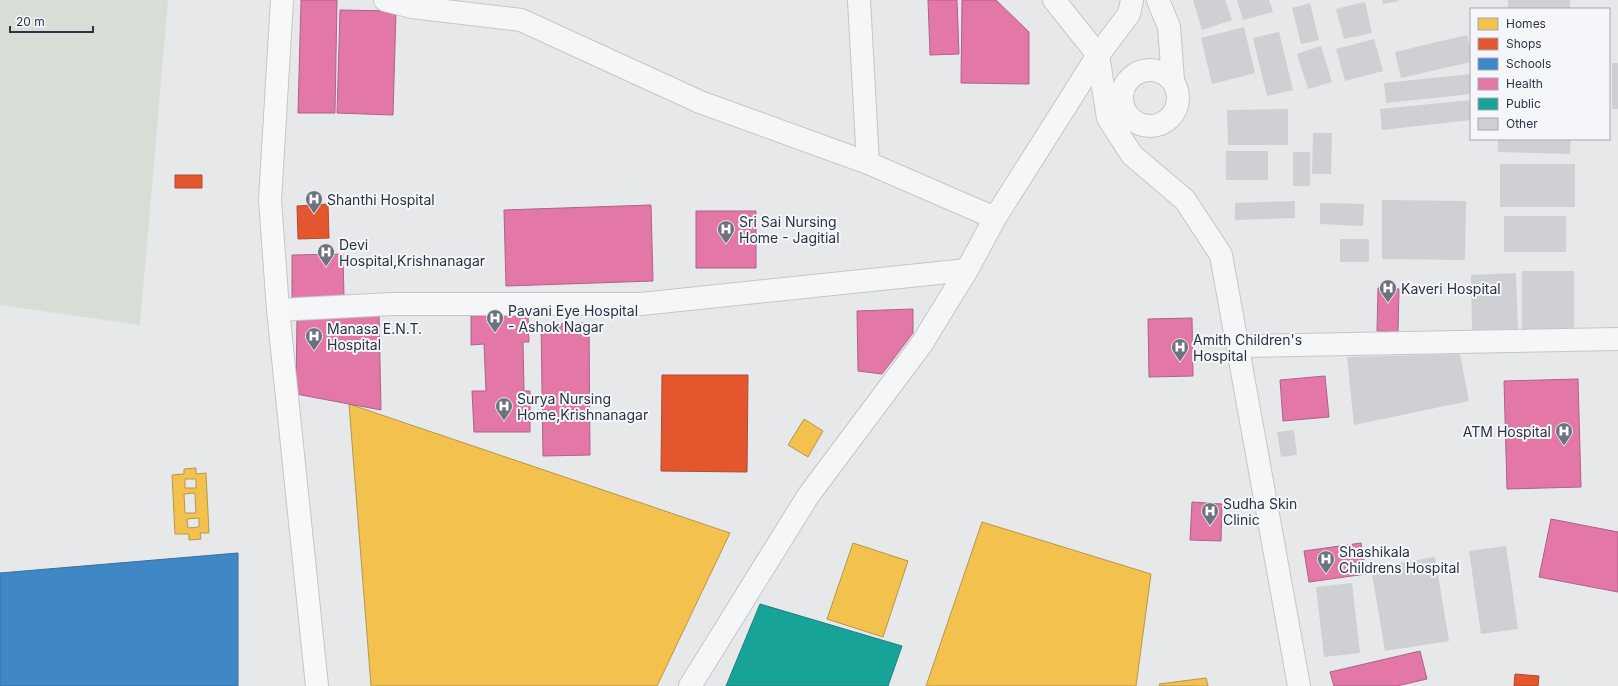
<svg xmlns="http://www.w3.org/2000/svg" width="1618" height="686" viewBox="0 0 1618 686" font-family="Inter,sans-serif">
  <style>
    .green { fill: #d6ded6 }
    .homes { fill: #f2c14e; stroke: #b6974b; fill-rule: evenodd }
    .shops { fill: #e4572e; stroke: #ac4c35 }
    .schools { fill: #3f88c5; stroke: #396f9f }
    .health { fill: #e377a8; stroke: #ac638a }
    .public { fill: #17a398; stroke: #1d827f }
    .building { fill: #ced0d3 }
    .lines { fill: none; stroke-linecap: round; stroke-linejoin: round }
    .minor-casing { stroke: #c4c6c8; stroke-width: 24 }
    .tertiary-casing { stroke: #c4c6c8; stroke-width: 24 }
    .secondary-casing { stroke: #c4c6c8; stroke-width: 24 }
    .minor { stroke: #f5f6f7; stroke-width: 22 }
    .tertiary { stroke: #f5f6f7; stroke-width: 22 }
    .secondary { stroke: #f8f8f8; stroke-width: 22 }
    .labels { text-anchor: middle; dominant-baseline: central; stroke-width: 4; stroke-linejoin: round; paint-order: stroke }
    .poi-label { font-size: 14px; fill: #2b3445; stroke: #f4f6f9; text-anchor: start }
  </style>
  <rect width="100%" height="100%" fill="#e6e8ea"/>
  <path class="green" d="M 0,0 L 168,0 L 140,325 L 0,305 Z"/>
  <path class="homes" d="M 349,404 L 730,533 L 657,686 L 371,686 Z
    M 804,419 L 823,431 L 808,457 L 788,445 Z
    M 196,468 L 196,474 L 206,473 L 209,533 L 200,533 L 201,539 L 189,540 L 189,534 L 175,534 L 172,475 L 184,474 L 184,469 ZM 185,479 L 196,479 L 196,488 L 185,488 ZM 195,493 L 196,513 L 185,513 L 184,494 ZM 199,518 L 199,527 L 188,528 L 187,519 Z
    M 982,522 L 1151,574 L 1136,686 L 926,686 Z
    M 853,543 L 908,561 L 883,637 L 827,619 Z
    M 1206,678 L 1208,686 L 1160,686 L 1159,684 Z"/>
  <path class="shops" d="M 175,175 L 202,175 L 202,188 L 175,188 Z
    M 328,204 L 329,238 L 298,239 L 297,206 Z
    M 662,375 L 748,375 L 747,472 L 661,471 Z
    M 1515,674 L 1539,676 L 1538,686 L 1514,686 Z"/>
  <path class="schools" d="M 238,553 L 238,686 L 0,686 L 0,573 Z"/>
  <path class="health" d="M 301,0 L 337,0 L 335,113 L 298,113 Z
    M 928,0 L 957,0 L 959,54 L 930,55 Z
    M 962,0 L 996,0 L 1029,32 L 1029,84 L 961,83 Z
    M 340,10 L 396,11 L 393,115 L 337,113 Z
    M 651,205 L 653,281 L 506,286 L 504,210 Z
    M 696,211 L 756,211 L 756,268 L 696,268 Z
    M 343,254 L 344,298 L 292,299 L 292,255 Z
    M 1378,288 L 1399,289 L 1398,332 L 1377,331 Z
    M 913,309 L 913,333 L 882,374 L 858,371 L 857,311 Z
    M 528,314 L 529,342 L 523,342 L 524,391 L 530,391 L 530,432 L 474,432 L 472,391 L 486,391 L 484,344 L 471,345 L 471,316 Z
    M 379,315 L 381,410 L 296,394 L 297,316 Z
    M 1192,318 L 1193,376 L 1149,377 L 1148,319 Z
    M 589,323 L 590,455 L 543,456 L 541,324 Z
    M 1325,376 L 1329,417 L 1283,421 L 1280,380 Z
    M 1578,379 L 1581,487 L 1507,489 L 1504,381 Z
    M 1192,502 L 1222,504 L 1221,541 L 1190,540 Z
    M 1551,519 L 1618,532 L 1618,592 L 1539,577 Z
    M 1361,543 L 1366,574 L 1309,582 L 1304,551 Z
    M 1420,651 L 1427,679 L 1397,686 L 1334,686 L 1330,672 Z"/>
  <path class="public" d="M 760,604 L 902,646 L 888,686 L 726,686 Z"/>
  <path class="building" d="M 1193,0 L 1225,0 L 1232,20 L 1202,30 Z
    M 1237,0 L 1269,0 L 1273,12 L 1243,20 Z
    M 1382,0 L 1398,0 L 1399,1 L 1383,4 Z
    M 1508,0 L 1570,0 L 1570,9 L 1508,9 Z
    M 1365,2 L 1372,33 L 1344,39 L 1336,9 Z
    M 1310,3 L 1319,40 L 1301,44 L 1292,8 Z
    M 1244,27 L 1255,73 L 1212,84 L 1201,38 Z
    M 1279,32 L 1293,90 L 1267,96 L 1253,38 Z
    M 1467,35 L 1471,51 L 1471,62 L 1401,78 L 1395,52 Z
    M 1374,39 L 1383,71 L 1345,81 L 1336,49 Z
    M 1321,46 L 1332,82 L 1308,89 L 1297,54 Z
    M 1612,63 L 1618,63 L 1618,109 L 1612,109 Z
    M 1471,74 L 1471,94 L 1386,103 L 1384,83 Z
    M 1471,100 L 1471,120 L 1382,130 L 1380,109 Z
    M 1288,109 L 1288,145 L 1228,145 L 1227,110 Z
    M 1313,133 L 1332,133 L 1331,174 L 1312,174 Z
    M 1498,139 L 1571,139 L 1570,154 L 1498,152 Z
    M 1226,151 L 1268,151 L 1268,180 L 1226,180 Z
    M 1293,152 L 1310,152 L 1310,186 L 1293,186 Z
    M 1500,164 L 1575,164 L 1575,207 L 1500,207 Z
    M 1382,200 L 1466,201 L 1465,260 L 1382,259 Z
    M 1295,201 L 1295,218 L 1235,220 L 1235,203 Z
    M 1320,203 L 1364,204 L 1363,226 L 1320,224 Z
    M 1504,216 L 1566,216 L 1566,252 L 1504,252 Z
    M 1340,239 L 1369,239 L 1369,262 L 1340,262 Z
    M 1522,271 L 1574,271 L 1574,332 L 1522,332 Z
    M 1516,273 L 1518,329 L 1472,330 L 1471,275 Z
    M 1460,354 L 1469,401 L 1354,425 L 1347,357 Z
    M 1294,430 L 1297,455 L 1281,457 L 1277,432 Z
    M 1506,546 L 1518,629 L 1481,634 L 1469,551 Z
    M 1435,557 L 1449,641 L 1385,651 L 1371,568 Z
    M 1352,583 L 1360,653 L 1324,657 L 1316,587 Z"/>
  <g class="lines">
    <g class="minor-casing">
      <path id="minor" d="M 385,0 L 412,7 L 521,20 L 700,102 L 868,163 L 995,218
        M 859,0 L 868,163
        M1122 98a28 28 0 1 1 56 0a28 28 0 1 1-56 0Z
        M 278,310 L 392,304 L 641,304 L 967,270
        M 1239,346 L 1618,339"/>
    </g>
    <g class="tertiary-casing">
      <path id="tertiary" d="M 1054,0 L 1098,55 L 1108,118 L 1132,155 L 1185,200 L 1221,255 L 1299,686
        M 1158,0 L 1169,27 L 1173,80
        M 690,686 L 808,496 L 921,345 L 967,270 L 995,218 L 1098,55 L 1129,14 L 1132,0"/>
    </g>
    <g class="secondary-casing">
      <path id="secondary" d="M 282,0 L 270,200 L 278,310 L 317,686"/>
    </g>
    <use href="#minor" class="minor"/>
    <use href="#tertiary" class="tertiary"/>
    <use href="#secondary" class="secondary"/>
  </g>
  <defs>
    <g id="hospital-pin" transform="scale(0.9)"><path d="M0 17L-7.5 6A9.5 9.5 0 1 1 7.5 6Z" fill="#6c737f" stroke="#f4f6f9"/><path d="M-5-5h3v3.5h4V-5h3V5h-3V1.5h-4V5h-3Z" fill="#fff"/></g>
  </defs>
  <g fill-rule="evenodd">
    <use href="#hospital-pin" x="314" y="199"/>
    <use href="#hospital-pin" x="726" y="229"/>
    <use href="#hospital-pin" x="326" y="252"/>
    <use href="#hospital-pin" x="1388" y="288"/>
    <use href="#hospital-pin" x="495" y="318"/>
    <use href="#hospital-pin" x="314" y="336"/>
    <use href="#hospital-pin" x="1180" y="347"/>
    <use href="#hospital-pin" x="504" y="406"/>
    <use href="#hospital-pin" x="1564" y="431"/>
    <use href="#hospital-pin" x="1210" y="511"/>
    <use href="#hospital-pin" x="1326" y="559"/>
  </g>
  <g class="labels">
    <g class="poi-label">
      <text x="327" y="199">Shanthi Hospital</text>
      <text x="739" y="221">Sri Sai Nursing<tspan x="739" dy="16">Home - Jagitial</tspan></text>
      <text x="339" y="244">Devi<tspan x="339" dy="16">Hospital,Krishnanagar</tspan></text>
      <text x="1401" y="288">Kaveri Hospital</text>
      <text x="508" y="310">Pavani Eye Hospital<tspan x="508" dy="16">- Ashok Nagar</tspan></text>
      <text x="327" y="328">Manasa E.N.T.<tspan x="327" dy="16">Hospital</tspan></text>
      <text x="1193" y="339">Amith Children's<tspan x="1193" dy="16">Hospital</tspan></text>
      <text x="517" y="398">Surya Nursing<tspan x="517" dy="16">Home,Krishnanagar</tspan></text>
      <text x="1551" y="431" text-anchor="end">ATM Hospital</text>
      <text x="1223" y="503">Sudha Skin<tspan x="1223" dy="16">Clinic</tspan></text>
      <text x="1339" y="551">Shashikala<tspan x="1339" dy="16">Childrens Hospital</tspan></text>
    </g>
  </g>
  <rect x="1470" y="8" width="140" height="132" fill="#f4f6f9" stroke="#a4a8b1"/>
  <rect x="1478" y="18" width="20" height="12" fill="#f2c14e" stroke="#a4a8b1"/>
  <text x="1506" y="28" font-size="12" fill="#2b3445">Homes</text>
  <rect x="1478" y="38" width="20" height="12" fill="#e4572e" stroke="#a4a8b1"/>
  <text x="1506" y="48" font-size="12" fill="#2b3445">Shops</text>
  <rect x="1478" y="58" width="20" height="12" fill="#3f88c5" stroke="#a4a8b1"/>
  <text x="1506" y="68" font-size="12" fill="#2b3445">Schools</text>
  <rect x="1478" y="78" width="20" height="12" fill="#e377a8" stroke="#a4a8b1"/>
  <text x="1506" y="88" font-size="12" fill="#2b3445">Health</text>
  <rect x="1478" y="98" width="20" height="12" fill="#17a398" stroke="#a4a8b1"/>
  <text x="1506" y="108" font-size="12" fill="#2b3445">Public</text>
  <rect x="1478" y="118" width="20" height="12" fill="#ced0d3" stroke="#a4a8b1"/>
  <text x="1506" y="128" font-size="12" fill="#2b3445">Other</text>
  <path d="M10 26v6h83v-6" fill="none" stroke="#2b3445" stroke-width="2"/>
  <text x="16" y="26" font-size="12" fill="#2b3445" stroke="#f4f6f9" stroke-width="3" paint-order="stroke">20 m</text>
</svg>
